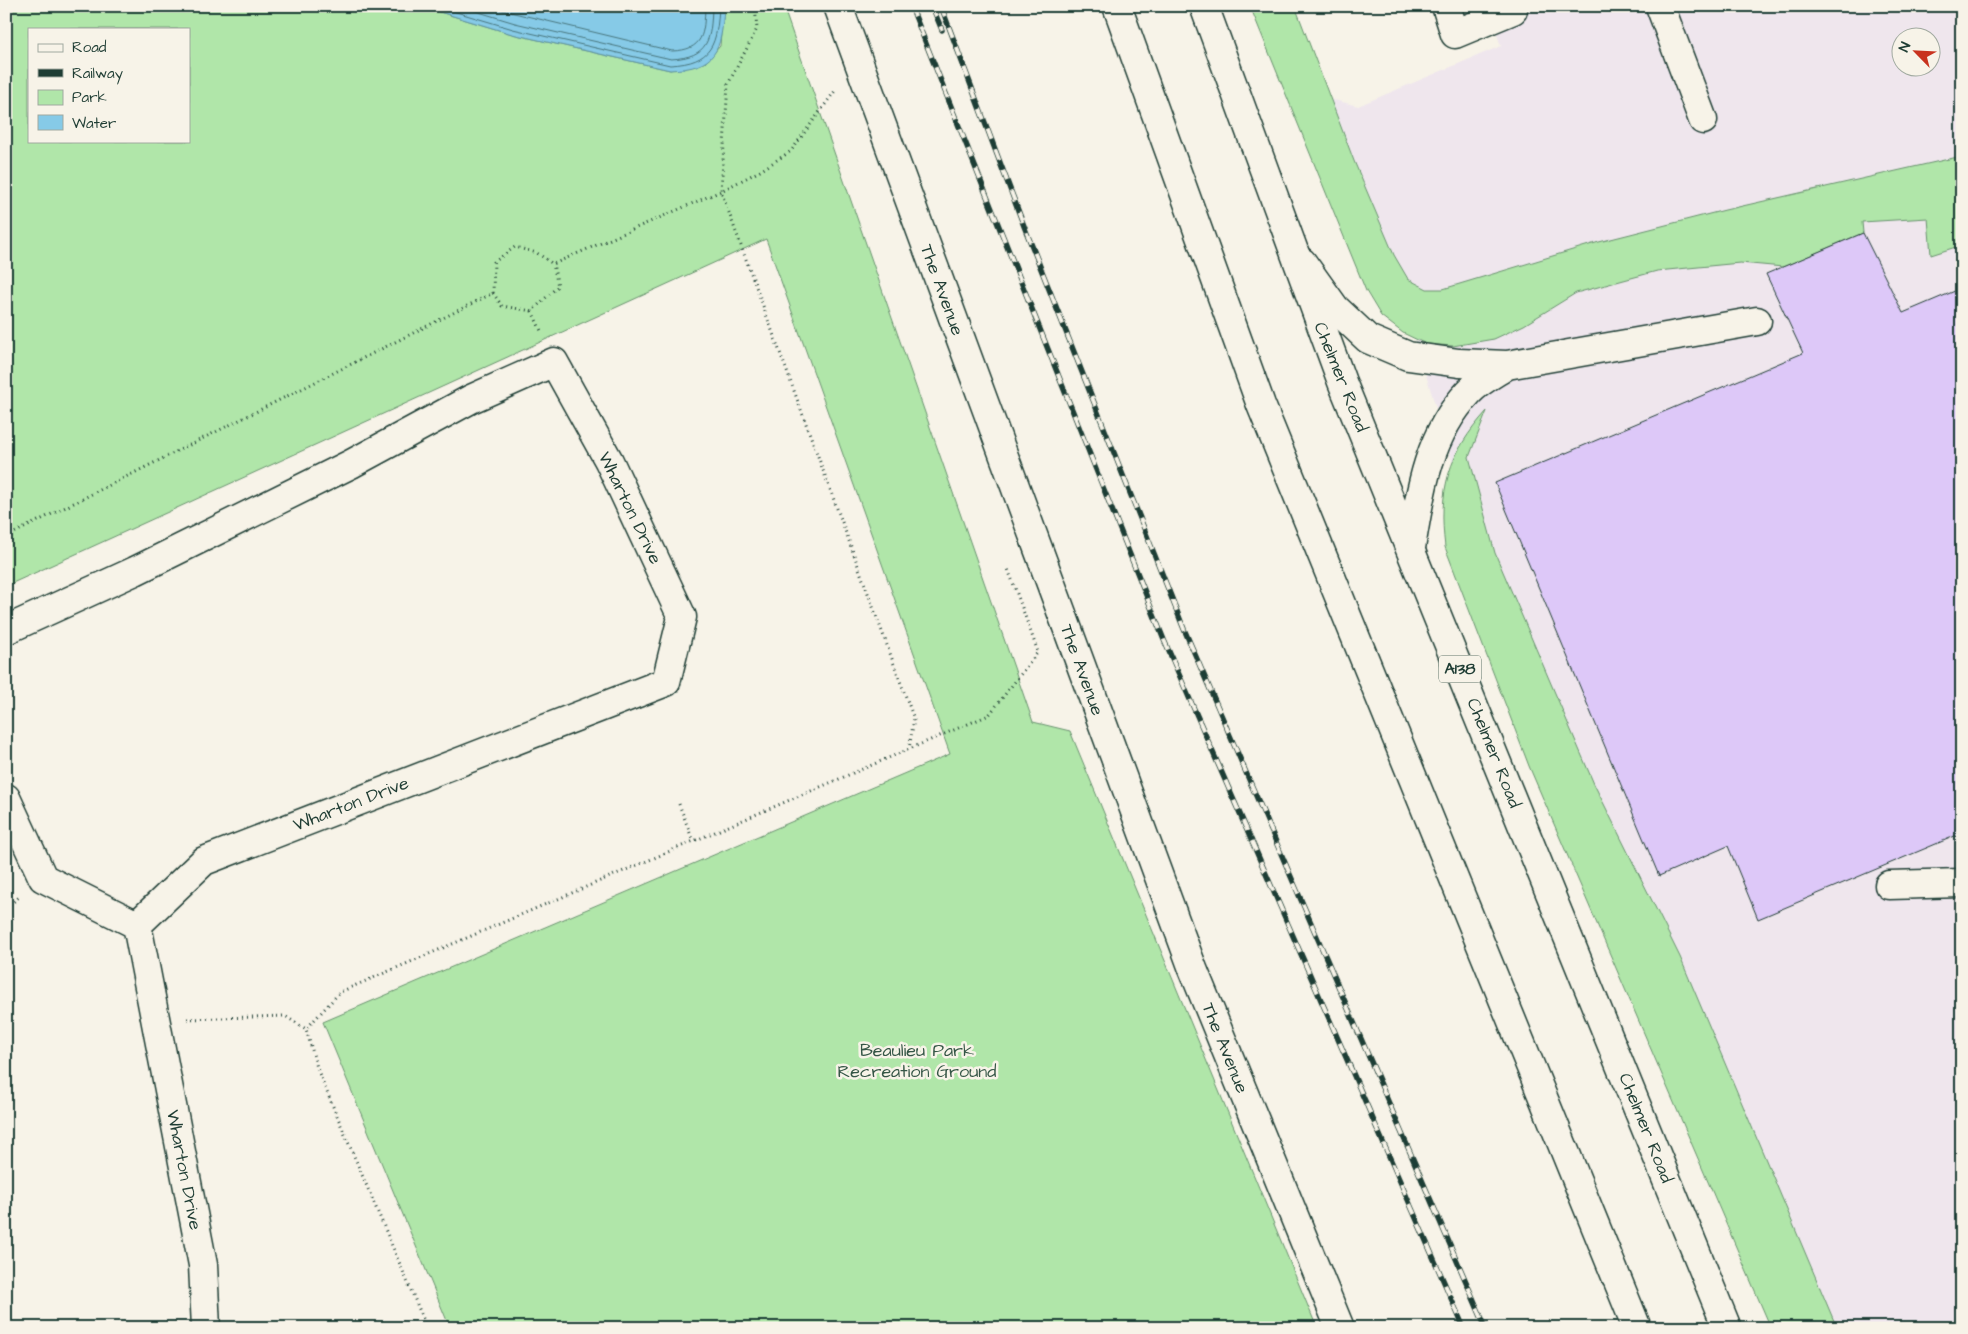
<svg xmlns="http://www.w3.org/2000/svg" width="1968" height="1334" viewBox="0 0 1968 1334" font-family="'Architects Daughter',sans-serif">
  <style>
    .built { fill: #efe6ed; fill-rule: evenodd }
    .green { fill: #b0e6a9; stroke: #68926e; fill-rule: evenodd }
    .water { fill: #86cae7; stroke: #5d929f }
    .lines { fill: none; stroke-linecap: round; stroke-linejoin: round }
    .shore { stroke: #48757c; stroke-width: 1 }
    .building { fill: #ddc8f8; stroke: #1f3d34 }
    .minor-casing { stroke: #1f3d34; stroke-width: 31 }
    .major-casing { stroke: #1f3d34; stroke-width: 31 }
    .path { stroke: #1f3d34; stroke-width: 3; stroke-dasharray: 1 4; stroke-linecap: butt }
    .minor { stroke: #f7f3e8; stroke-width: 28 }
    .major { stroke: #f7f3e8; stroke-width: 28 }
    .rail-casing { stroke: #1f3d34; stroke-width: 5.5 }
    .rail { stroke: #f7f3e8; stroke-width: 4; stroke-dasharray: 11; stroke-linecap: butt }
    .labels { text-anchor: middle; dominant-baseline: central; stroke-width: 5; stroke-linejoin: round; paint-order: stroke }
    .shield { fill: #f7f3e8; stroke: #60746a; stroke-width: 1 }
    .shield-label { font-size: 16px; font-weight: bold; fill: #1f3d34 }
    .street-label { font-size: 18px; fill: #1f3d34; stroke: #f7f3e8 }
    .park-label { font-size: 18px; fill: #355646; stroke: #f7f3e8 }
  </style>
  <rect width="100%" height="100%" fill="#f7f3e8"/>
  <filter id="ink" filterUnits="userSpaceOnUse"><feTurbulence type="fractalNoise" baseFrequency=".02" numOctaves="2"/><feDisplacementMap in="SourceGraphic" scale="10" xChannelSelector="R" yChannelSelector="G"/><feConvolveMatrix kernelMatrix="1 2 1 2 8 2 1 2 1" color-interpolation-filters="sRGB"/></filter>
  <g filter="url(#ink)">
    <path class="built" d="M 1487,6 L 1962,6 L 1962,1328 L 1831,1328 L 1465,504 L 1404,302 L 1330,99 L 1358,106 L 1501,46 ZM 1900,38 L 1930,38 L 1930,68 L 1900,68 Z"/>
    <path class="green" d="M 6,6 L 420,6 L 512,34 L 670,70 L 705,63 L 720,46 L 723,6 L 783,6 L 1033,722 L 1070,731 L 1317,1328 L 450,1328 L 323,1022 L 950,754 L 766,239 L 6,586 ZM 29,29 L 189,29 L 189,141 L 29,141 Z
      M 1250,6 L 1295,6 L 1354,161 L 1394,255 L 1408,279 L 1427,289 L 1443,289 L 1599,242 L 1725,210 L 1962,156 L 1962,245 L 1931,255 L 1928,218 L 1862,222 L 1863,233 L 1783,267 L 1740,263 L 1657,271 L 1576,293 L 1524,325 L 1494,339 L 1453,346 L 1426,344 L 1403,333 L 1381,316 L 1366,291 Z
      M 1487,411 L 1469,457 L 1495,553 L 1594,784 L 1680,957 L 1837,1328 L 1771,1328 L 1529,766 L 1445,547 C 1438,490 1448,454 1487,411 Z"/>
    <path class="water" d="M 420,6 L 723,6 L 724,9 C 721,51 717,68 670,70 L 512,34 Z"/>
    <g class="lines">
      <path class="shore" d="M 436,6 L 513,29 L 670,65 C 713,63 717,44 719,6
        M 459,6 L 515,23 L 671,59 C 709,57 711,40 712,6
        M 485,6 L 672,51 C 704,50 704,34 705,6"/>
    </g>
    <path class="building" d="M 1863,233 L 1903,313 L 1962,288 L 1962,833 L 1758,919 L 1728,846 L 1659,876 L 1495,483 L 1803,353 L 1766,274 Z"/>
    <g class="lines">
      <g class="minor-casing">
        <path id="minor" d="M 838,6 L 1193,969 L 1340,1328
          M 1446,6 L 1455,34 L 1513,10 L 1512,6
          M 1660,6 L 1703,120
          M 1302,262 L 1335,308 L 1368,339 L 1408,356 L 1459,363 L 1507,365 L 1757,321
          M 1411,548 C 1420,492 1428,435 1469,392 C 1479,381 1495,373 1507,365
          M 6,630 L 135,571 L 351,464 L 471,399 L 554,362 L 609,461 L 682,617 L 666,682 L 204,861 L 137,925
          M 6,798 L 43,878 L 137,925
          M 1889,885 L 1962,883
          M 137,925 L 203,1265 L 206,1328"/>
      </g>
      <g class="major-casing">
        <path id="major" d="M 1117,6 L 1261,405 L 1637,1328
          M 1204,6 L 1342,382 L 1727,1328"/>
      </g>
      <path class="path" d="M 755,6 L 757,29 L 728,84 L 721,191 L 914,719 L 909,749
        M 493,293 L 502,306 L 532,311 L 558,286 L 553,264
        M 532,311 L 542,333
        M 6,537 L 493,293 L 494,262 L 515,247 L 537,253 L 553,264 L 721,191 L 760,171 L 791,151 L 835,91
        M 679,804 L 693,841
        M 6,908 L 19,897
        M 187,1019 L 285,1016 L 306,1029
        M 427,1328 L 318,1071 L 306,1029 L 340,992 L 989,715 L 1038,652 L 1007,566"/>
      <use href="#minor" class="minor"/>
      <use href="#major" class="major"/>
      <g class="rail-casing">
        <path id="rail" d="M 911,6 L 1164,640 L 1464,1328
          M 932,6 L 942,30
          M 941,6 L 1024,226 L 1184,629 L 1486,1328"/>
      </g>
      <use href="#rail" class="rail"/>
    </g>
  </g>
  <g class="labels">
    <rect class="shield" x="1439" y="655.5" width="42" height="27" rx="4"/>
    <g class="shield-label">
      <text x="1460" y="669">A138</text>
    </g>
    <g class="street-label">
      <text transform="translate(942 290) rotate(70)">The Avenue</text>
      <text transform="translate(1341 377) rotate(68)">Chelmer Road</text>
      <text transform="translate(630 508) rotate(64)">Wharton Drive</text>
      <text transform="translate(1082 670) rotate(70)">The Avenue</text>
      <text transform="translate(1494 753) rotate(68)">Chelmer Road</text>
      <text transform="translate(351 804) rotate(-21)">Wharton Drive</text>
      <text transform="translate(1225 1048) rotate(68)">The Avenue</text>
      <text transform="translate(1646 1128) rotate(68)">Chelmer Road</text>
      <text transform="translate(184 1170) rotate(79)">Wharton Drive</text>
    </g>
    <g class="park-label">
      <text x="917" y="1050">Beaulieu Park<tspan x="917" dy="21">Recreation Ground</tspan></text>
    </g>
  </g>
  <rect width="1968" height="1334" fill="none" stroke="#f7f3e8" stroke-width="25"/>
  <rect x="12" y="12" width="1943" height="1309" fill="none" stroke="#1f3d34" stroke-width="2" filter="url(#ink)"/>
  <rect x="28" y="28" width="162" height="115" fill="#f7f3e8" stroke="#a1aaa0"/>
  <rect x="38" y="44" width="25" height="8" fill="#f7f3e8" stroke="#a1aaa0"/>
  <text x="72" y="52" font-size="15" fill="#1f3d34">Road</text>
  <rect x="38" y="69" width="25" height="8" fill="#1f3d34" stroke="#a1aaa0"/>
  <text x="72" y="78" font-size="15" fill="#1f3d34">Railway</text>
  <rect x="38" y="90" width="25" height="15" fill="#b0e6a9" stroke="#a1aaa0"/>
  <text x="72" y="102" font-size="15" fill="#1f3d34">Park</text>
  <rect x="38" y="115" width="25" height="15" fill="#86cae7" stroke="#a1aaa0"/>
  <text x="72" y="128" font-size="15" fill="#1f3d34">Water</text>
  <g transform="translate(1916 52) rotate(294)"><circle r="24" fill="#f7f3e8" stroke="#a1aaa0"/>
  <path d="M0-4L9 19L0 12L-9 19Z" fill="#c8321e"/>
  <text y="-8" font-size="14" font-weight="bold" text-anchor="middle" fill="#1f3d34">N</text>
  </g>
</svg>
